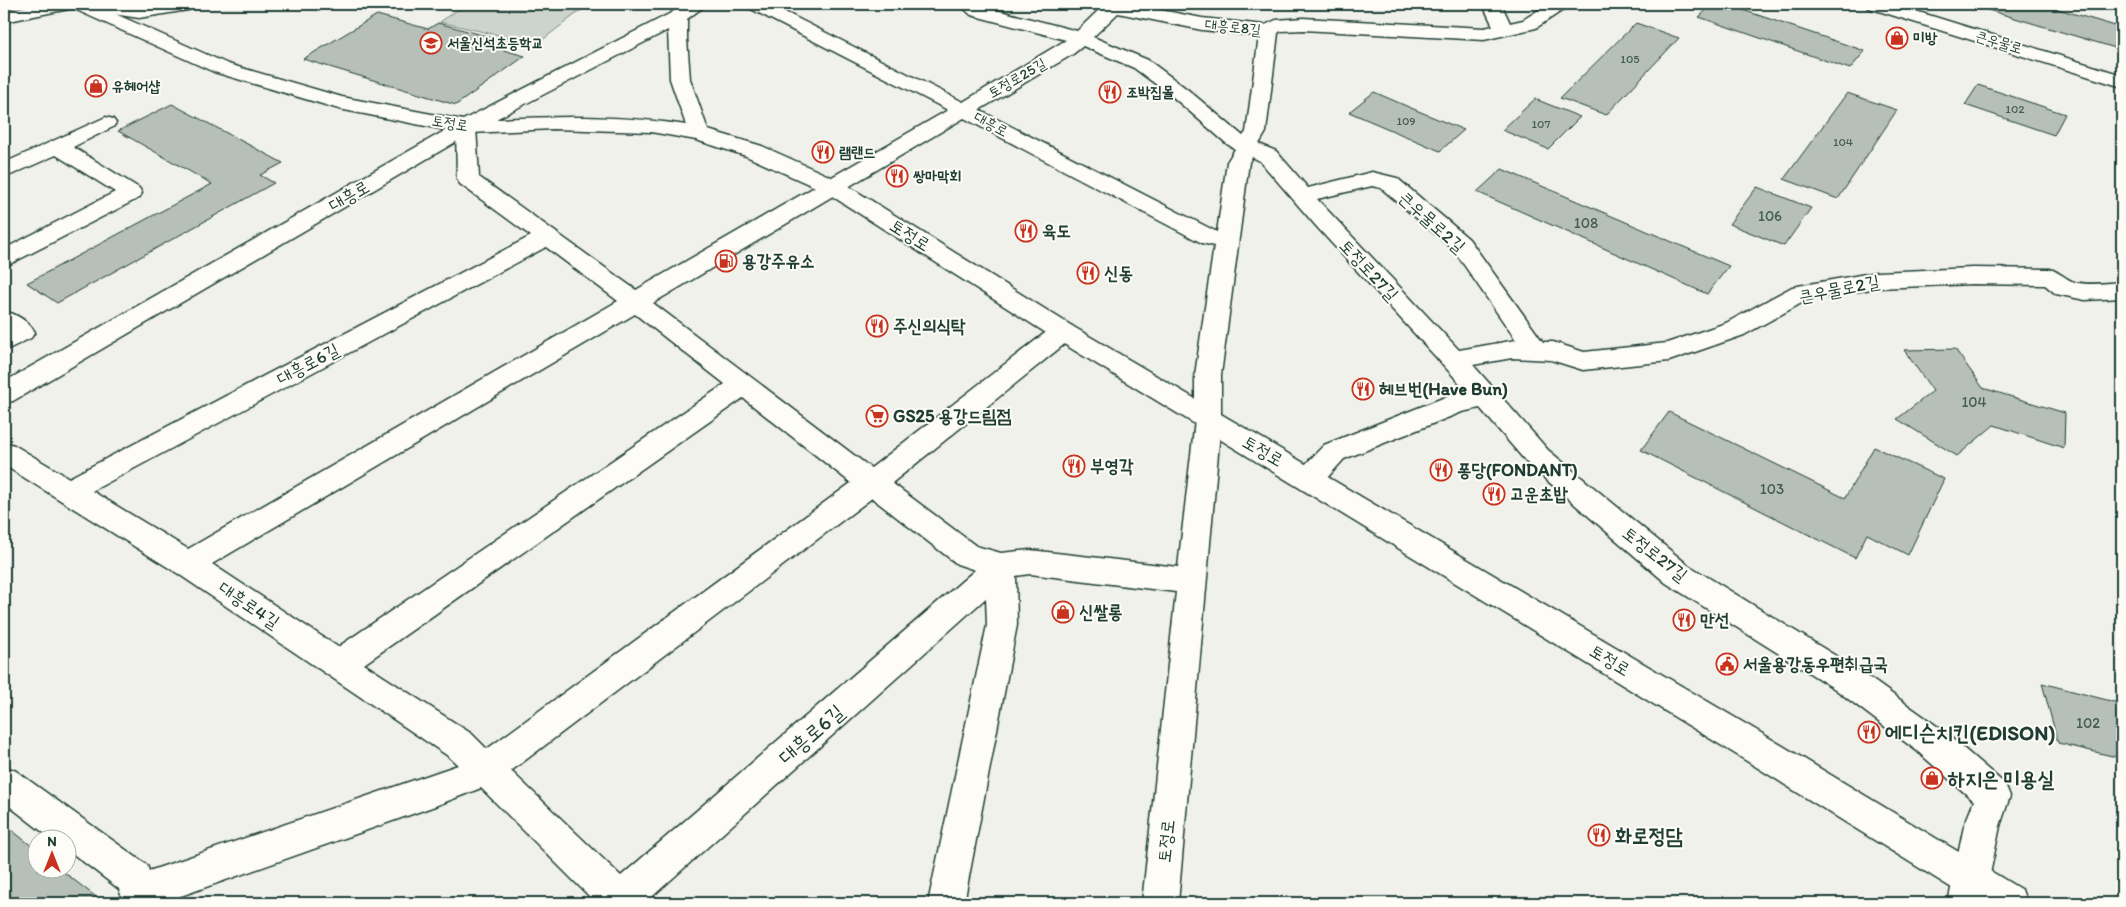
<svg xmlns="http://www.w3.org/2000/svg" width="2126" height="907" viewBox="0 0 2126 907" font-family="Itim,'Poor Story',sans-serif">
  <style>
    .green { fill: #cdd3cd; stroke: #768880 }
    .building { fill: #b6bfb8; stroke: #1f3d34 }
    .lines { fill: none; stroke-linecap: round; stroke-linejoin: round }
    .street-casing { stroke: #1f3d34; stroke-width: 3 }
    .secondary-casing { stroke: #1f3d34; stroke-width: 3 }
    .street { fill: #fdfcf7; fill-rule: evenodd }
    .secondary { fill: #fdfcf7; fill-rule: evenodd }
    .labels { text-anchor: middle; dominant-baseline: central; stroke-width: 4; stroke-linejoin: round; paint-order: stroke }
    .far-number-label { font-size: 12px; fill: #455e55 }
    .far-street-label { font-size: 15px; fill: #1f3d34; stroke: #fdfcf7 }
    .far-poi-label { font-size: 15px; font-weight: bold; fill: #1f3d34; stroke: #fdfcf7; text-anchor: start }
    .number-label { font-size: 15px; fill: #455e55 }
    .street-label { font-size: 18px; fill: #1f3d34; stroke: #fdfcf7 }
    .poi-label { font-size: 18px; font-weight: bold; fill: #1f3d34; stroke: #fdfcf7; text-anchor: start }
    .near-poi-label { font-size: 21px; font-weight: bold; fill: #1f3d34; stroke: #fdfcf7; text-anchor: start }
    .near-street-label { font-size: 21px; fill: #1f3d34; stroke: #fdfcf7 }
  </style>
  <rect width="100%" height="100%" fill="#f0f1eb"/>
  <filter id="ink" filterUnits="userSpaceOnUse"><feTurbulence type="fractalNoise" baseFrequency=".02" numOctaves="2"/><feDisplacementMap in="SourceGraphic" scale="10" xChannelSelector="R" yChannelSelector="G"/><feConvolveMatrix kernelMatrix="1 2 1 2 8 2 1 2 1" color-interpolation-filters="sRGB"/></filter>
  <g filter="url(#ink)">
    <path class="green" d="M 466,4 L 589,4 L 537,44 L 440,22 Z"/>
    <path class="building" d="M 395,4 L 426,4 L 418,9 Z
      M 1713,4 L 1725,4 L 1865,51 L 1850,69 L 1699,17 Z
      M 1968,4 L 2041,4 L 2122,28 L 2122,50 Z
      M 377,15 L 428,29 L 438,23 L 512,43 L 503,50 L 525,56 L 456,105 L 303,59 Z
      M 1636,23 L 1679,38 L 1606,115 L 1560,98 Z
      M 1978,85 L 2065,114 L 2054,135 L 1965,105 Z
      M 1374,92 L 1411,108 L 1464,130 L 1440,151 L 1349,112 Z
      M 1847,93 L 1897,110 L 1838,199 L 1784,179 Z
      M 1535,99 L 1580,117 L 1548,149 L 1502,130 Z
      M 172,104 L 283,163 L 260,175 L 274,183 L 57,303 L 27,283 L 212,184 L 118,131 Z
      M 1502,169 L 1684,247 L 1729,266 L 1707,294 L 1477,192 Z
      M 1757,187 L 1811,208 L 1784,246 L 1729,224 Z
      M 1955,349 L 1983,388 L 2065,413 L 2064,448 L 1994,425 L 1957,456 L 1897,419 L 1933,391 L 1904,350 Z
      M 1669,412 L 1845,498 L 1874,447 L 1944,479 L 1908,555 L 1867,534 L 1855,558 L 1641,450 Z
      M 2116,461 L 2122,463 L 2122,498 Z
      M 2042,683 L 2122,704 L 2122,761 L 2116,757 L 2058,743 Z
      M 4,824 L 38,851 L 38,870 L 61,870 L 104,903 L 4,903 Z"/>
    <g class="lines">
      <g class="street-casing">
        <path id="street" d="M 40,4 L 119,4 L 139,6 L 156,4 L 197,4 L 194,8 L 188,10 L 139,18 L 74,8 L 4,22 L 4,10 Z
          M 746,4 L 769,4 L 963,102 L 1066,40 L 971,15 L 959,4 L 980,4 L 985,7 L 1077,31 L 1105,4 L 1129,4 L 1202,18 L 1255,24 L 1265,25 L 1276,20 L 1303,18 L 1484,28 L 1493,26 L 1484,7 L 1486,4 L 1505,4 L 1503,8 L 1510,23 L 1523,20 L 1548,4 L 1569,4 L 1566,8 L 1536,28 L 1484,40 L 1303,30 L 1281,31 L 1278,33 L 1266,132 L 1259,144 L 1276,151 L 1308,188 L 1372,172 L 1397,178 L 1469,239 L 1543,342 L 1553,342 L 1584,352 L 1667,343 L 1726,323 L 1792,287 L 1877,272 L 1973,268 L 2050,269 C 2059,272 2066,279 2074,282 C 2089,286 2107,283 2122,282 L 2122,298 L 2085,300 L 2056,294 L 2045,285 L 1973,284 L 1877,288 L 1807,300 L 1744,335 L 1669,361 L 1583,370 L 1551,360 L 1512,358 L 1473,365 L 1548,450 L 1688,565 L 1857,669 L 1941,729 L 2005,784 L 2010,796 L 2000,826 L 1984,903 L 1948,903 L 1964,826 L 1974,801 L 1917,751 L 1835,689 L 1666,583 L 1528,464 L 1480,408 L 1462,412 L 1344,459 L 1319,487 L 1309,490 L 1299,487 L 1295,479 L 1299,471 L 1324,445 L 1448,396 L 1467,391 L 1316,226 L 1260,161 L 1252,157 L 1249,162 L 1221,375 L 1221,420 L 1178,903 L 1142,903 L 1176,592 L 1030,574 L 1016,576 L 1017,625 L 964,903 L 928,903 L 987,625 L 986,598 L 645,903 L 596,903 L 481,788 L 435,806 L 161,903 L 124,903 L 119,889 L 68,850 L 68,840 L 53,840 L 4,802 L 4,766 L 16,771 L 147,865 L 149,871 L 458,765 L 448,756 L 177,573 L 4,465 L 4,442 L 14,445 L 69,478 L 531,236 L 460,184 L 457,179 L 456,127 L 459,123 L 466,121 L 473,123 L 476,127 L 479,177 L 636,290 L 948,110 L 749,8 ZM 1118,13 L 1202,30 L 1259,36 L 1246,132 L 1243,136 L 1187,89 L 1148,60 L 1093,37 ZM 1083,46 L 1134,68 L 1173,97 L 1227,144 L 1235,149 L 1227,162 L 1217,232 L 979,110 L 1073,54 ZM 964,118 L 1202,243 L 1214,246 L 1195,375 L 1195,420 L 1178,567 L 1030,550 L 1001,553 L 976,546 L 892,483 L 1072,338 L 1076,332 L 1072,326 L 1063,323 L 1054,326 L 871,468 L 653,303 ZM 1372,186 L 1381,188 L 1453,249 L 1516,340 L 1459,350 L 1317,199 ZM 546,247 L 618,301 L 188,549 L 92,491 ZM 635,314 L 725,384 L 338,647 L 212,564 ZM 743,398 L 851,483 L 487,749 L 472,734 L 364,664 ZM 872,498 L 957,564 L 975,570 L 621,876 L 511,771 Z
          M 106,117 L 113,119 L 116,123 L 113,127 L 73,147 L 139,188 L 142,193 L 139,198 L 12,263 L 4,266 L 4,249 L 115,192 L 56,155 L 4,178 L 4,163 Z
          M 4,311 C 16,314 28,321 35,332 L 31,338 L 4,351 Z"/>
      </g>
      <g class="secondary-casing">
        <path id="secondary" d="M 69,4 L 93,4 L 228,64 L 342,97 L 463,120 L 671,13 L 684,4 L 705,4 L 702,8 L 687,19 L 687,39 L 690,79 L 708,130 L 762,146 L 840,181 L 1072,326 L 1761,733 L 2022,890 L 2027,903 L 1976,903 L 1737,755 L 1054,338 L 824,191 L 746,156 L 696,140 L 651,132 L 553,129 L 471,133 L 13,401 L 4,403 L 4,382 L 446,130 L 339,109 L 214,72 L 72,8 ZM 668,30 L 670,79 L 686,125 C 623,115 559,116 496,119 Z
          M 1866,4 L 1893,4 L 2122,75 L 2122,87 L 1869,8 Z"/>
      </g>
      <use href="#street" class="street"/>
      <use href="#secondary" class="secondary"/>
    </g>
  </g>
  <defs>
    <g id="shop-ring" transform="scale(1.125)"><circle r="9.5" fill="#fdfcf7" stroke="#c8321e" stroke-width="1.5"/><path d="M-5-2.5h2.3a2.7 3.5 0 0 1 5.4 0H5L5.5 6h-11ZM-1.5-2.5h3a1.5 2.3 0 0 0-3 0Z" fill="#c8321e"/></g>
    <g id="school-ring" transform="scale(1.125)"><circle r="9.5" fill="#fdfcf7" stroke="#c8321e" stroke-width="1.5"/><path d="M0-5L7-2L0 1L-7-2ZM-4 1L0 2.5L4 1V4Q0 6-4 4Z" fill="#c8321e"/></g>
    <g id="restaurant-ring" transform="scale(1.125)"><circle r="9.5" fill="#fdfcf7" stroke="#c8321e" stroke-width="1.5"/><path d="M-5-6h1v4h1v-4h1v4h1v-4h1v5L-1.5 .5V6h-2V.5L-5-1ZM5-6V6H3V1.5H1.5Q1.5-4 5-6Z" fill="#c8321e"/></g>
    <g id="fuel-ring" transform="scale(1.125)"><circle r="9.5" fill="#fdfcf7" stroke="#c8321e" stroke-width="1.5"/><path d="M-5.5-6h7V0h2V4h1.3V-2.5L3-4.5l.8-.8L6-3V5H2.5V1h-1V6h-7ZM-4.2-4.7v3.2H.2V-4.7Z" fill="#c8321e"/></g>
    <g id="supermarket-ring" transform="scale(1.125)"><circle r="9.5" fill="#fdfcf7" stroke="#c8321e" stroke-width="1.5"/><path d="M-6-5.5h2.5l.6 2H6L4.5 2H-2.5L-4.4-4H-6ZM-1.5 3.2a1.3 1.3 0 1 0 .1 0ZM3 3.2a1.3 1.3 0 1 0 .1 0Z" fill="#c8321e"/></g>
    <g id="civic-ring" transform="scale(1.125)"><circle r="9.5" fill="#fdfcf7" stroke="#c8321e" stroke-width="1.5"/><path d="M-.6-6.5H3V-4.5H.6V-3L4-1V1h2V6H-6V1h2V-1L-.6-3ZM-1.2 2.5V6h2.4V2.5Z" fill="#c8321e"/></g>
  </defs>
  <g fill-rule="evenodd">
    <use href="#shop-ring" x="1897" y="38"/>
    <use href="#school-ring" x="431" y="43"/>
    <use href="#shop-ring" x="96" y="86"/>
    <use href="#restaurant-ring" x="1110" y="92"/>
    <use href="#restaurant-ring" x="823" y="152"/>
    <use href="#restaurant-ring" x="897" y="176"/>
    <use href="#restaurant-ring" x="1026" y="231"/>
    <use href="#fuel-ring" x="726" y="261"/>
    <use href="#restaurant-ring" x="1088" y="273"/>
    <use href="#restaurant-ring" x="877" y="326"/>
    <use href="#restaurant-ring" x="1363" y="389"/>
    <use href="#supermarket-ring" x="877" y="416"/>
    <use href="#restaurant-ring" x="1074" y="466"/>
    <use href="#restaurant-ring" x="1441" y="470"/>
    <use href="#restaurant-ring" x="1494" y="494"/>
    <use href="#shop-ring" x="1063" y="612"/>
    <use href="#restaurant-ring" x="1684" y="620"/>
    <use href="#civic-ring" x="1727" y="664"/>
    <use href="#restaurant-ring" x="1869" y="732"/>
    <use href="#shop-ring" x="1932" y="778"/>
    <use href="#restaurant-ring" x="1599" y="835"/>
  </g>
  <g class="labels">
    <g class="far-number-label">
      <text x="1630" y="59">105</text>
      <text x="2015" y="109">102</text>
      <text x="1406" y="121">109</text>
      <text x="1541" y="124">107</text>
      <text x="1843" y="142">104</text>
    </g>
    <g class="far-street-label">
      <text transform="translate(1233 27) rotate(6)">대흥로8길</text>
      <text transform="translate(1999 42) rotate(17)">큰우물로</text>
      <text transform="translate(1017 78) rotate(-30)">토정로25길</text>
      <text transform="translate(450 123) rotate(9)">토정로</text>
      <text transform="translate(991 124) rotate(28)">대흥로</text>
    </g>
    <g class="far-poi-label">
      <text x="1913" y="38">미방</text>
      <text x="447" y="43">서울신석초등학교</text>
      <text x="112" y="86">유헤어샵</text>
      <text x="1126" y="92">조박집몰</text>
      <text x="839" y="152">램랜드</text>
      <text x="913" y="176">쌍마막회</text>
    </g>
    <g class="number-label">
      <text x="1770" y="216">106</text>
      <text x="1586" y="223">108</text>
      <text x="1974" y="402">104</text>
      <text x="1772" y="489">103</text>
      <text x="2088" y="723">102</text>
    </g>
    <g class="street-label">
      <text transform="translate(349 196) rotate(-30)">대흥로</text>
      <text transform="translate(1432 222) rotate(42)">큰우물로2길</text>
      <text transform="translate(910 235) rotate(32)">토정로</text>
      <text transform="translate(1369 270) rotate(47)">토정로27길</text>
      <text transform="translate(1839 289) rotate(-11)">큰우물로2길</text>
      <text transform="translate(308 364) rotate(-28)">대흥로6길</text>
      <text transform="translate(1263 451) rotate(30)">토정로</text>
      <text transform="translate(1655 554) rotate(38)">토정로27길</text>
      <text transform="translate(249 605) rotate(34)">대흥로4길</text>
      <text transform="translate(1610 660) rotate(31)">토정로</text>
      <text transform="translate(1166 841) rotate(-84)">토정로</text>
    </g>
    <g class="poi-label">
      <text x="1042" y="231">육도</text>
      <text x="742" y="261">용강주유소</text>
      <text x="1104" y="273">신동</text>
      <text x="893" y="326">주신의식탁</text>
      <text x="1379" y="389">헤브번(Have Bun)</text>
      <text x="893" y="416">GS25 용강드림점</text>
      <text x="1090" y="466">부영각</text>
      <text x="1457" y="470">퐁당(FONDANT)</text>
      <text x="1510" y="494">고운초밥</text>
      <text x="1079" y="612">신쌀롱</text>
      <text x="1700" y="620">만선</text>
      <text x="1743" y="664">서울용강동우편취급국</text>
    </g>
    <g class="near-poi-label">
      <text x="1885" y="732">에디슨치킨(EDISON)</text>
      <text x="1948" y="778">하지은 미용실</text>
      <text x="1615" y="835">화로정담</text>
    </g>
    <g class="near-street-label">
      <text transform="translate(811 734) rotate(-41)">대흥로6길</text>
    </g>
  </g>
  <rect width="2126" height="907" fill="none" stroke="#fdfcf7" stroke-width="20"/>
  <rect x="10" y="10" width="2106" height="887" fill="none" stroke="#1f3d34" stroke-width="2" filter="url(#ink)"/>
  <g transform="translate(52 854)"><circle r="24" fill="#fdfcf7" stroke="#a4b0a9"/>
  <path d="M0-4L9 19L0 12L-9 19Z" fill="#c8321e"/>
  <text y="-8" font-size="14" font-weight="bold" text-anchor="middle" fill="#1f3d34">N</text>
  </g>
</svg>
